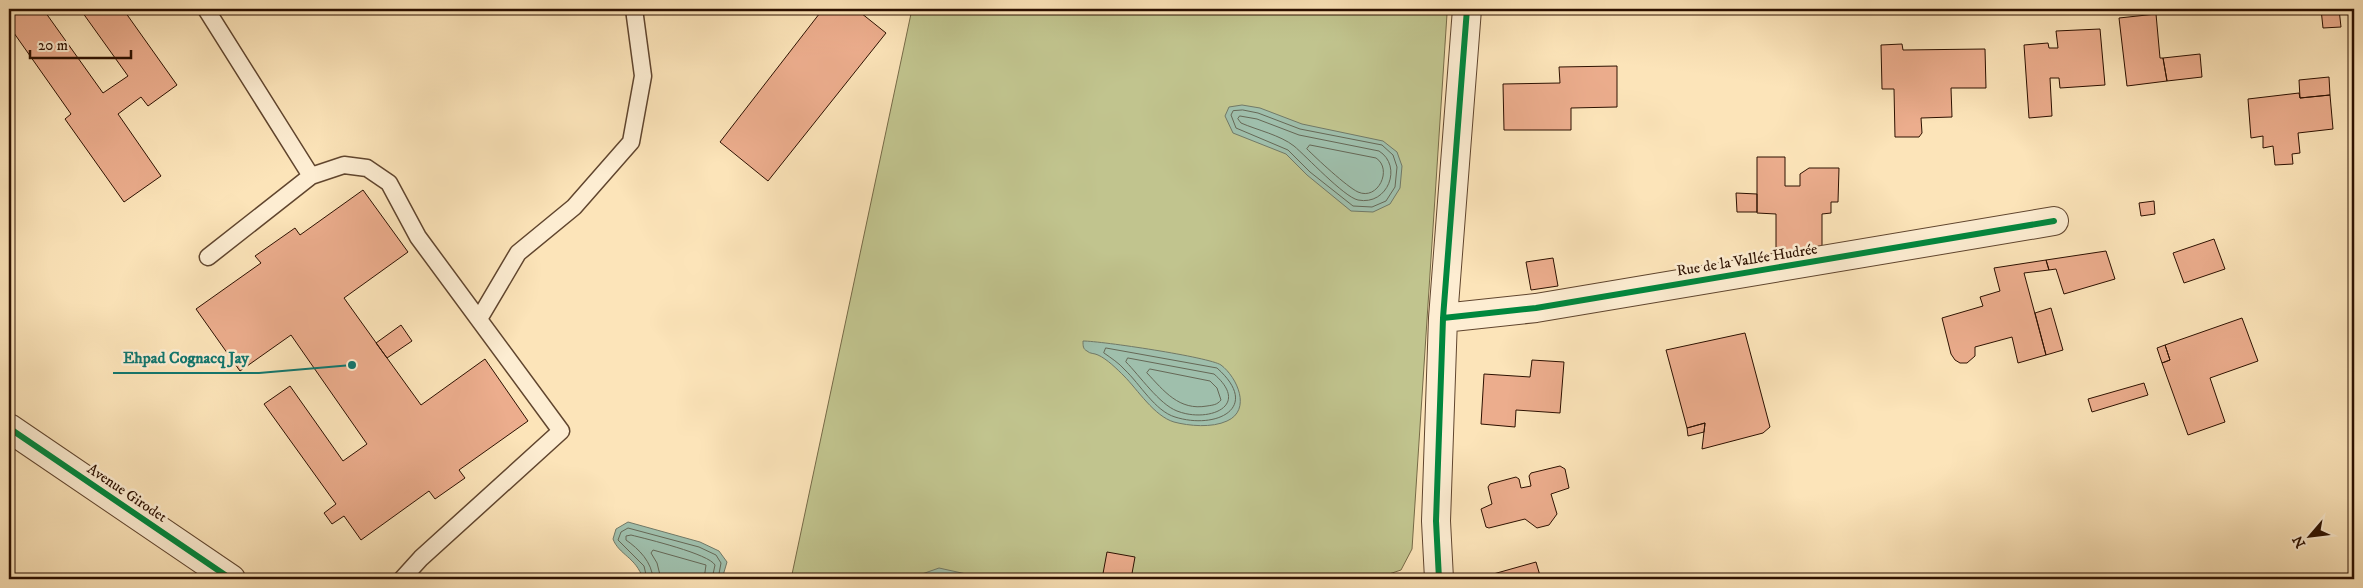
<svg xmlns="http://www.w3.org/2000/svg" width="2363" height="588" viewBox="0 0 2363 588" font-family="'IM FELL DW Pica',serif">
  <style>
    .green { fill: #c1c48e; stroke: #766a47 }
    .water { fill: #9fbfac; stroke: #717967 }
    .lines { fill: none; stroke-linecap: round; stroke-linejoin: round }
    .shore { stroke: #666856; stroke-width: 1 }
    .building { fill: #ecad8d; stroke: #2c1000 }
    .service-casing { stroke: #60452e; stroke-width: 19 }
    .minor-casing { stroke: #60452e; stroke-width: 30 }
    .service { stroke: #fdedd2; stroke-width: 16 }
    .minor { stroke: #fdedd2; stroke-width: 28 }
    .cycleway-casing { stroke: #fdedd2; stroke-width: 9 }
    .cycleway { stroke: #00873e; stroke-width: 6 }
    .labels { text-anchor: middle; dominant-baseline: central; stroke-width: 5; stroke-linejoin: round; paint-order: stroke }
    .street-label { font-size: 15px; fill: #2c1000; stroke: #fdedd2 }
    .leader { fill: none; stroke: #0f766e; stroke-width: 2 }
    .callout-dot { fill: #0f766e; stroke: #fdedd2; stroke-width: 2 }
    .callout-label { font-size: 16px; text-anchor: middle; font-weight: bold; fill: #0f766e; stroke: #fdedd2; stroke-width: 5; stroke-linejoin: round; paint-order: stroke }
  </style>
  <rect width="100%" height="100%" fill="#fce4b9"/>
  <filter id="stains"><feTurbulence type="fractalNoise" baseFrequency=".004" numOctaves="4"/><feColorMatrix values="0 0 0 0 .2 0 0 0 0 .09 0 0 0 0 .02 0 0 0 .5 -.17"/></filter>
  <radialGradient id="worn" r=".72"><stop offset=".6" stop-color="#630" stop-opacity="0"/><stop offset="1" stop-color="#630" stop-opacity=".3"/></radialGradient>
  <path class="green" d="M 912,9 L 1334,9 L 1447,14 L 1412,549 L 1401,570 L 1374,579 L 791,579 Z"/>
  <path class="water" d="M 1242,105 L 1260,108 L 1302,124 L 1383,141 L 1397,152 L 1402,166 L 1400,188 L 1390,204 L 1373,212 L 1351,211 L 1307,175 L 1286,154 L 1233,133 L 1225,116 L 1229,107 Z
    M 1083,341 C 1101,341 1209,357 1221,365 C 1237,377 1252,410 1227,421 C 1212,428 1189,426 1174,422 C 1154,416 1138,390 1124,376 C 1117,369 1107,359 1098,355 C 1094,353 1090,354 1087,351 C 1083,349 1083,346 1083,341 Z
    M 628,522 L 700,542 L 719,551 L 727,562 L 722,579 L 643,579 C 636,557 619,555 613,539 L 616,529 Z
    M 939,568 L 989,579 L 920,579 L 922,574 Z"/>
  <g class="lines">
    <path class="shore" d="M 1243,110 L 1258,113 L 1300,129 L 1382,145 L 1393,155 L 1397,167 L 1395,187 L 1386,201 L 1372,207 L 1353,206 L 1310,172 L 1288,150 L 1236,128 L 1231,115 L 1233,111 Z
      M 1240,116 L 1257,119 L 1299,135 L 1379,151 C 1403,166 1388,206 1358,200 C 1344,197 1306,156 1294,146 C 1280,135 1257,130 1241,123 L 1238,119 Z
      M 1310,145 L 1376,158 C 1393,169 1378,201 1358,192 C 1347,187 1316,158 1307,149 Z
      M 1106,348 L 1217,368 C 1262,408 1216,430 1175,417 C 1155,411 1140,384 1125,370 C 1119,363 1111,358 1104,353 Z
      M 1128,358 L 1214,374 C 1252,407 1207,423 1177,411 C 1159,404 1140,376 1126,362 Z
      M 1150,369 L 1210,381 L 1217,388 L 1221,400 C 1217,405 1213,405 1207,406 C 1179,411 1164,391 1147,373 Z
      M 647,579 L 644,566 L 618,540 L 621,532 L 628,528 L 699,547 L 716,555 L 721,563 L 718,579
      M 653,579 C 652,562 639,549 626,540 L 626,536 L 631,535 C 647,539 709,554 715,565 L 712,579
      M 661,579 L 657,563 L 651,553 L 653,550 L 706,565 L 704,579"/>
  </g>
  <path class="building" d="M 9,9 L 43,9 L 103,93 L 128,76 L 80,9 L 123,9 L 177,85 L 148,106 L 141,97 L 118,114 L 161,176 L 124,202 L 65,119 L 71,114 L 9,26 Z
    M 823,9 L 856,9 L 886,33 L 768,181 L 720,142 Z
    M 2321,9 L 2339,9 L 2341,27 L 2323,28 Z
    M 2156,14 L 2160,58 L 2163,58 L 2167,81 L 2127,86 L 2119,18 Z
    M 2100,29 L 2105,85 L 2060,88 L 2059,78 L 2050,78 L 2052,116 L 2029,118 L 2024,45 L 2048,43 L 2049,48 L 2058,48 L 2056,31 Z
    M 1902,44 L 1903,50 L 1985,49 L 1986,88 L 1951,88 L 1952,117 L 1921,118 L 1922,133 L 1919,137 L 1895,137 L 1894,89 L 1882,89 L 1881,45 Z
    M 2200,54 L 2202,77 L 2167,81 L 2163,58 Z
    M 1617,66 L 1617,107 L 1571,108 L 1571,130 L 1504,130 L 1503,84 L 1560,83 L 1559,67 Z
    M 2329,77 L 2330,95 L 2300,98 L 2299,80 Z
    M 2299,93 L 2300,98 L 2330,95 L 2333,129 L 2298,133 L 2300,153 L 2292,154 L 2293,164 L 2275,165 L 2273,146 L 2263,148 L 2263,136 L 2251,138 L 2248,99 Z
    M 1757,157 L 1785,157 L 1785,186 L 1800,186 L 1800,174 L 1809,168 L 1839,168 L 1838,202 L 1831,202 L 1831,213 L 1822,214 L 1822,247 L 1776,254 L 1776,214 L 1757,213 Z
    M 363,190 L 408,252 L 344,298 L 387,358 L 421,405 L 485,359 L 528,421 L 459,470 L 465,478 L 435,499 L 429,491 L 361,540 L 344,516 L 332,524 L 324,513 L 336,504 L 264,404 L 290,386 L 343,461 L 367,444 L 291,335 L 240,371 L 196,309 L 261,263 L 255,256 L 295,228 L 300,235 Z
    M 1736,193 L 1757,194 L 1757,212 L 1737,212 Z
    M 2154,201 L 2155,214 L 2141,216 L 2139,203 Z
    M 2214,239 L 2225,269 L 2184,283 L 2173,253 Z
    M 2106,251 L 2115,279 L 2064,294 L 2056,269 L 2049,270 L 2046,260 Z
    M 1553,258 L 1558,286 L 1531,290 L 1526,262 Z
    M 2046,260 L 2049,270 L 2024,273 L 2046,355 L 2018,363 L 2012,337 L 1975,347 L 1975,356 L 1967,363 L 1960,363 L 1955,360 L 1951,354 L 1942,318 L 1983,306 L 1980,297 L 2000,291 L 1994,268 Z
    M 2051,308 L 2063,350 L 2046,355 L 2035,313 Z
    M 2242,318 L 2258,361 L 2210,378 L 2225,422 L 2188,435 L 2162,363 L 2170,360 L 2165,345 Z
    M 401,325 L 412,341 L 387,358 L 376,343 Z
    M 1745,333 L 1770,427 L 1763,433 L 1702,449 L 1705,423 L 1687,428 L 1666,350 Z
    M 2165,345 L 2170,360 L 2162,363 L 2157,348 Z
    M 1532,360 L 1564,362 L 1560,413 L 1516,410 L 1515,427 L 1481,424 L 1484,374 L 1530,377 Z
    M 2144,383 L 2148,395 L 2092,412 L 2088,399 Z
    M 1705,423 L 1704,432 L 1688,436 L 1687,428 Z
    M 1560,466 L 1565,469 L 1569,488 L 1551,494 L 1557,514 L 1549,525 L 1537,528 L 1525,519 L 1489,528 L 1486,527 L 1481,509 L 1492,504 L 1488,487 L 1490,484 L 1516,477 L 1519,479 L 1521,488 L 1531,486 L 1529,476 L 1531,473 Z
    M 1107,552 L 1135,557 L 1131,579 L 1102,579 Z
    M 1536,562 L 1541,579 L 1480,579 L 1479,578 Z"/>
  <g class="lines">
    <g class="service-casing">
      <path id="service" d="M 206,9 L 311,176
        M 208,257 L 311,176 L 344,165 L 367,168 L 389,183 L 418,237 L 561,431 L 421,558 L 402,579
        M 479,319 L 518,253 L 574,207 L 631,142 L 643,76 L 634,9"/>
    </g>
    <g class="minor-casing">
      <path id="minor" d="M 1443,318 L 1536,308 L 2054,221
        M 9,428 L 231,579
        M 1439,579 L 1436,521 L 1443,318 L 1467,9"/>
    </g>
    <use href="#service" class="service"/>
    <use href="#minor" class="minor"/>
    <g class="cycleway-casing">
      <path id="cycleway" d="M 1443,318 L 1536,308 L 2054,221
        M 9,428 L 231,579
        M 1439,579 L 1436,521 L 1443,318 L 1467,9"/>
    </g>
    <use href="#cycleway" class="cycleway"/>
  </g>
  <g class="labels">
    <g class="street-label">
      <text transform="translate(1747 260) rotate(-9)">Rue de la Vallée Hudrée</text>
      <text transform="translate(127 493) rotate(34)">Avenue Girodet</text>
    </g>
  </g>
  <path class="leader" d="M352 365L259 373H113"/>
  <circle class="callout-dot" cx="352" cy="365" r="5"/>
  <g class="callout-label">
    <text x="186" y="363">Ehpad Cognacq Jay</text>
  </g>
  <rect width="2363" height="588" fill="none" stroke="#fce4b9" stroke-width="30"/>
  <rect x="10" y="10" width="2343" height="568" fill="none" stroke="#2c1000" stroke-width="2.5"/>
  <rect x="15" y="15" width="2333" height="558" fill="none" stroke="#2c1000"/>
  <g transform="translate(2310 536) rotate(242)" stroke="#fdedd2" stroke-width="4" paint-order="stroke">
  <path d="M0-4L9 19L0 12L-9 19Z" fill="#2c1000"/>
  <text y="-8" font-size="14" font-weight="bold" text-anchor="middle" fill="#2c1000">N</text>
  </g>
  <path d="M30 50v8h101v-8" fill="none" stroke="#2c1000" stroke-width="2.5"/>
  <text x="38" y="50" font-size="15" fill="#2c1000" stroke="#fdedd2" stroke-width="4" paint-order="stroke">20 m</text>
  <rect width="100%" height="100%" filter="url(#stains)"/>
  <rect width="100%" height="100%" fill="url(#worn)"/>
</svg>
